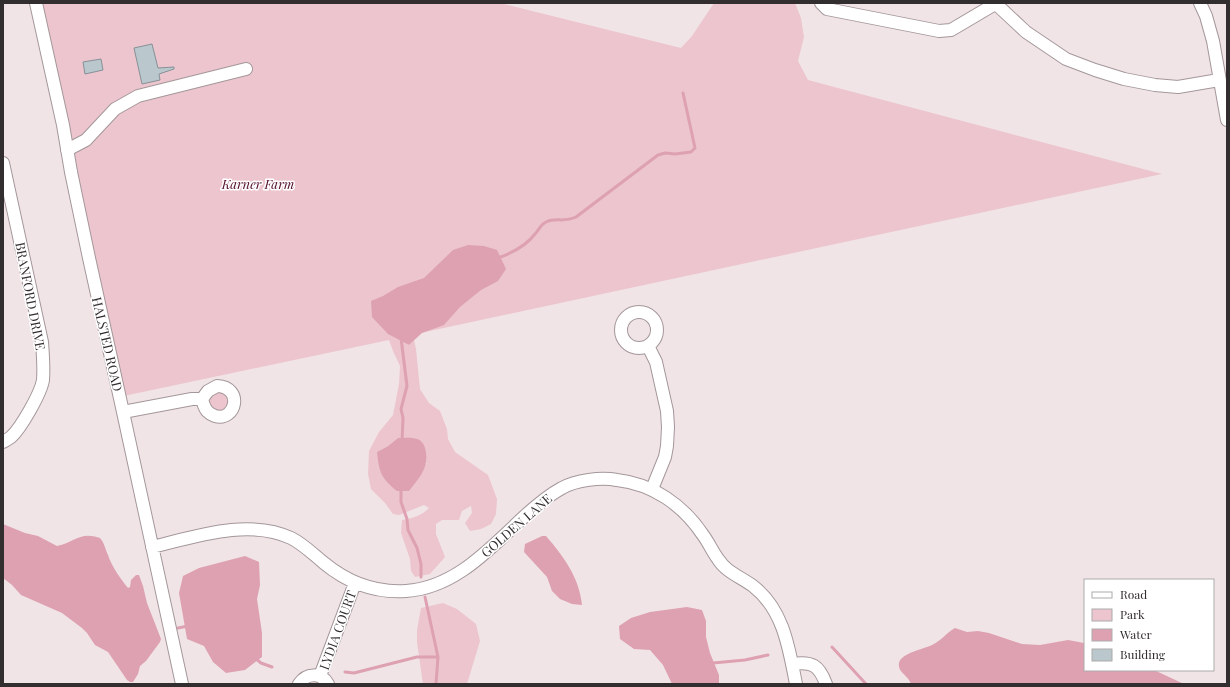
<svg xmlns="http://www.w3.org/2000/svg" width="1230" height="687" viewBox="0 0 1230 687" font-family="'Playfair Display',serif">
  <style>
    .green { fill: #ecc5ce; fill-rule: evenodd }
    .water { fill: #dea1b1 }
    .lines { fill: none; stroke-linecap: round; stroke-linejoin: round }
    .stream { stroke: #dea1b1; stroke-width: 3 }
    .building { fill: #bac7cc; stroke: #869196 }
    .minor-casing { stroke: #a4979a; stroke-width: 14 }
    .minor { stroke: #fff; stroke-width: 12 }
    .labels { text-anchor: middle; dominant-baseline: central; stroke-width: 3; stroke-linejoin: round; paint-order: stroke }
    .park-label { font-size: 13px; font-style: italic; fill: #530c29; stroke: #fff }
    .street-label { font-size: 13px; fill: #322d2e; stroke: #fff }
  </style>
  <rect width="100%" height="100%" fill="#f1e4e7"/>
  <path class="green" d="M 35,3 L 500,3 L 681,48 L 692,36 L 714,3 L 795,3 L 801,18 L 804,37 L 798,61 L 808,80 L 1162,174 L 397,338 L 409,345 L 414,340 L 416,349 L 420,389 L 429,403 L 440,411 L 447,429 L 448,439 L 455,452 L 488,475 L 497,499 L 496,514 L 491,524 L 481,529 L 470,531 L 465,523 L 472,513 L 471,506 L 462,511 L 459,520 L 442,520 L 436,524 L 436,534 L 445,557 L 430,574 L 415,577 L 411,571 L 410,559 L 401,533 L 402,520 C 413,518 421,516 429,508 L 424,505 L 399,515 L 393,514 L 385,503 L 371,489 L 368,474 L 369,451 L 379,432 L 393,415 L 399,384 L 400,366 L 393,351 L 389,340 L 119,397 ZM 398,438 L 427,464 L 377,452 L 388,446 Z
    M209 401a10 10 0 1 1 20 0a10 10 0 1 1-20 0Z
    M 443,603 L 457,609 L 476,624 L 480,641 L 467,684 L 423,684 L 417,642 L 417,630 L 421,608 Z"/>
  <path class="water" d="M 468,245 L 484,246 L 497,250 L 506,269 L 498,281 L 481,290 L 460,307 L 444,325 L 422,333 L 409,345 L 388,334 L 372,317 L 371,301 L 383,296 L 398,287 L 424,278 L 453,250 Z
    M 398,438 C 403,438 412,437 417,439 C 421,440 424,444 425,448 C 430,467 420,477 409,491 L 397,491 C 381,478 379,472 377,452 L 388,446 Z
    M 3,524 L 25,533 L 38,536 L 57,546 C 75,542 80,531 100,538 C 105,544 105,549 108,555 C 112,567 120,578 128,588 L 130,587 L 131,580 L 136,575 L 139,575 L 143,586 L 147,603 L 161,639 L 160,642 L 146,661 L 140,666 L 138,674 L 133,682 L 130,682 L 127,680 L 108,652 L 95,645 L 87,633 L 82,628 L 62,613 L 21,595 L 12,585 L 3,578 Z
    M 542,536 L 546,536 C 564,557 579,577 582,605 L 572,604 L 560,599 L 552,591 L 547,577 L 524,552 L 525,544 Z
    M 245,556 L 259,562 L 260,585 L 257,599 L 262,633 L 262,657 L 245,670 L 226,673 L 213,662 L 204,646 L 187,639 L 179,593 L 183,576 L 199,568 Z
    M 687,607 L 702,610 L 706,621 L 706,637 L 710,653 L 719,675 L 719,684 L 672,684 L 663,665 L 650,650 L 634,649 L 620,639 L 619,626 L 631,618 L 650,612 Z
    M 955,628 L 967,632 L 978,631 L 989,633 L 1022,644 L 1040,645 L 1068,640 L 1084,643 L 1085,644 L 1085,670 L 1154,670 L 1184,684 L 911,684 C 909,676 897,672 899,663 C 901,653 924,649 932,645 C 941,641 946,633 955,628 Z"/>
  <g class="lines">
    <path class="stream" d="M 498,258 C 512,253 526,246 535,234 C 539,230 540,225 546,222 C 556,217 563,223 576,217 L 658,155 L 665,153 L 675,154 L 691,152 L 695,148 L 683,93
      M 401,338 L 407,386 L 401,409 L 403,418 L 402,441
      M 401,487 L 401,502 L 407,519 L 408,530 L 417,548 L 421,564 L 421,577
      M 425,597 L 438,657 L 436,684
      M 178,628 L 188,626
      M 832,647 L 866,684
      M 255,658 L 261,663 L 272,667
      M 712,665 L 713,663 L 745,660 L 768,655
      M 345,672 L 354,673 L 417,657 L 438,657"/>
  </g>
  <path class="building" d="M 152,44 L 158,68 L 174,67 L 174,69 L 159,74 L 160,80 L 142,84 L 134,48 Z
    M 101,59 L 103,70 L 85,74 L 83,62 Z"/>
  <g class="lines">
    <g class="minor-casing">
      <path id="minor" d="M 36,3 L 63,125 L 71,172 L 89,258 L 123,412 L 182,684
        M 821,3 L 827,9 L 939,31 L 951,30 L 995,4
        M 995,3 L 1026,32 L 1066,59 L 1095,70 L 1124,79 L 1155,85 L 1178,87 L 1219,80
        M 1200,3 L 1206,16 L 1213,41 L 1227,120
        M 67,150 L 86,140 L 115,109 L 138,96 L 246,69
        M 3,163 L 42,342 C 43,355 44,367 43,380 C 41,393 21,428 11,437 C 8,439 5,441 3,442
        M621 330a18 18 0 1 1 36 0a18 18 0 1 1-36 0Z
        M 648,346 L 656,362 L 667,411 L 668,427 L 667,446 L 665,457 L 652,489
        M 217,386 C 244,387 236,422 215,416 C 212,415 209,413 207,411 C 204,407 203,403 202,399 L 208,391 Z
        M 123,412 L 192,399 L 202,399
        M 152,547 C 194,537 249,518 291,538 C 303,544 313,554 324,563 C 347,582 375,593 406,591 C 456,588 491,547 526,515 C 537,505 549,495 562,488 C 576,480 601,477 617,480 C 653,484 683,505 703,535 C 709,543 712,551 718,559 C 726,572 741,577 753,586 C 784,610 789,649 796,684
        M 792,664 C 812,661 819,665 826,684
        M 320,676 L 355,583
        M 299,684 C 306,673 321,672 328,684"/>
    </g>
    <use href="#minor" class="minor"/>
  </g>
  <g class="labels">
    <g class="park-label">
      <text x="258" y="183">Karner Farm</text>
    </g>
    <g class="street-label">
      <text transform="translate(31 296) rotate(79)">BRANFORD DRIVE</text>
      <text transform="translate(108 344) rotate(77)">HALSTED ROAD</text>
      <text transform="translate(516 525) rotate(-41)">GOLDEN LANE</text>
      <text transform="translate(337 630) rotate(-70)">LYDIA COURT</text>
    </g>
  </g>
  <rect width="1230" height="687" fill="none" stroke="#322d2e" stroke-width="8"/>
  <rect x="1084" y="579" width="130" height="92" fill="#ffffff" stroke="#adabab"/>
  <rect x="1092" y="592" width="20" height="6" fill="#ffffff" stroke="#adabab"/>
  <text x="1120" y="599" font-size="12" fill="#322d2e">Road</text>
  <rect x="1092" y="609" width="20" height="12" fill="#ecc5ce" stroke="#adabab"/>
  <text x="1120" y="619" font-size="12" fill="#322d2e">Park</text>
  <rect x="1092" y="629" width="20" height="12" fill="#dea1b1" stroke="#adabab"/>
  <text x="1120" y="639" font-size="12" fill="#322d2e">Water</text>
  <rect x="1092" y="649" width="20" height="12" fill="#bac7cc" stroke="#adabab"/>
  <text x="1120" y="659" font-size="12" fill="#322d2e">Building</text>
</svg>
